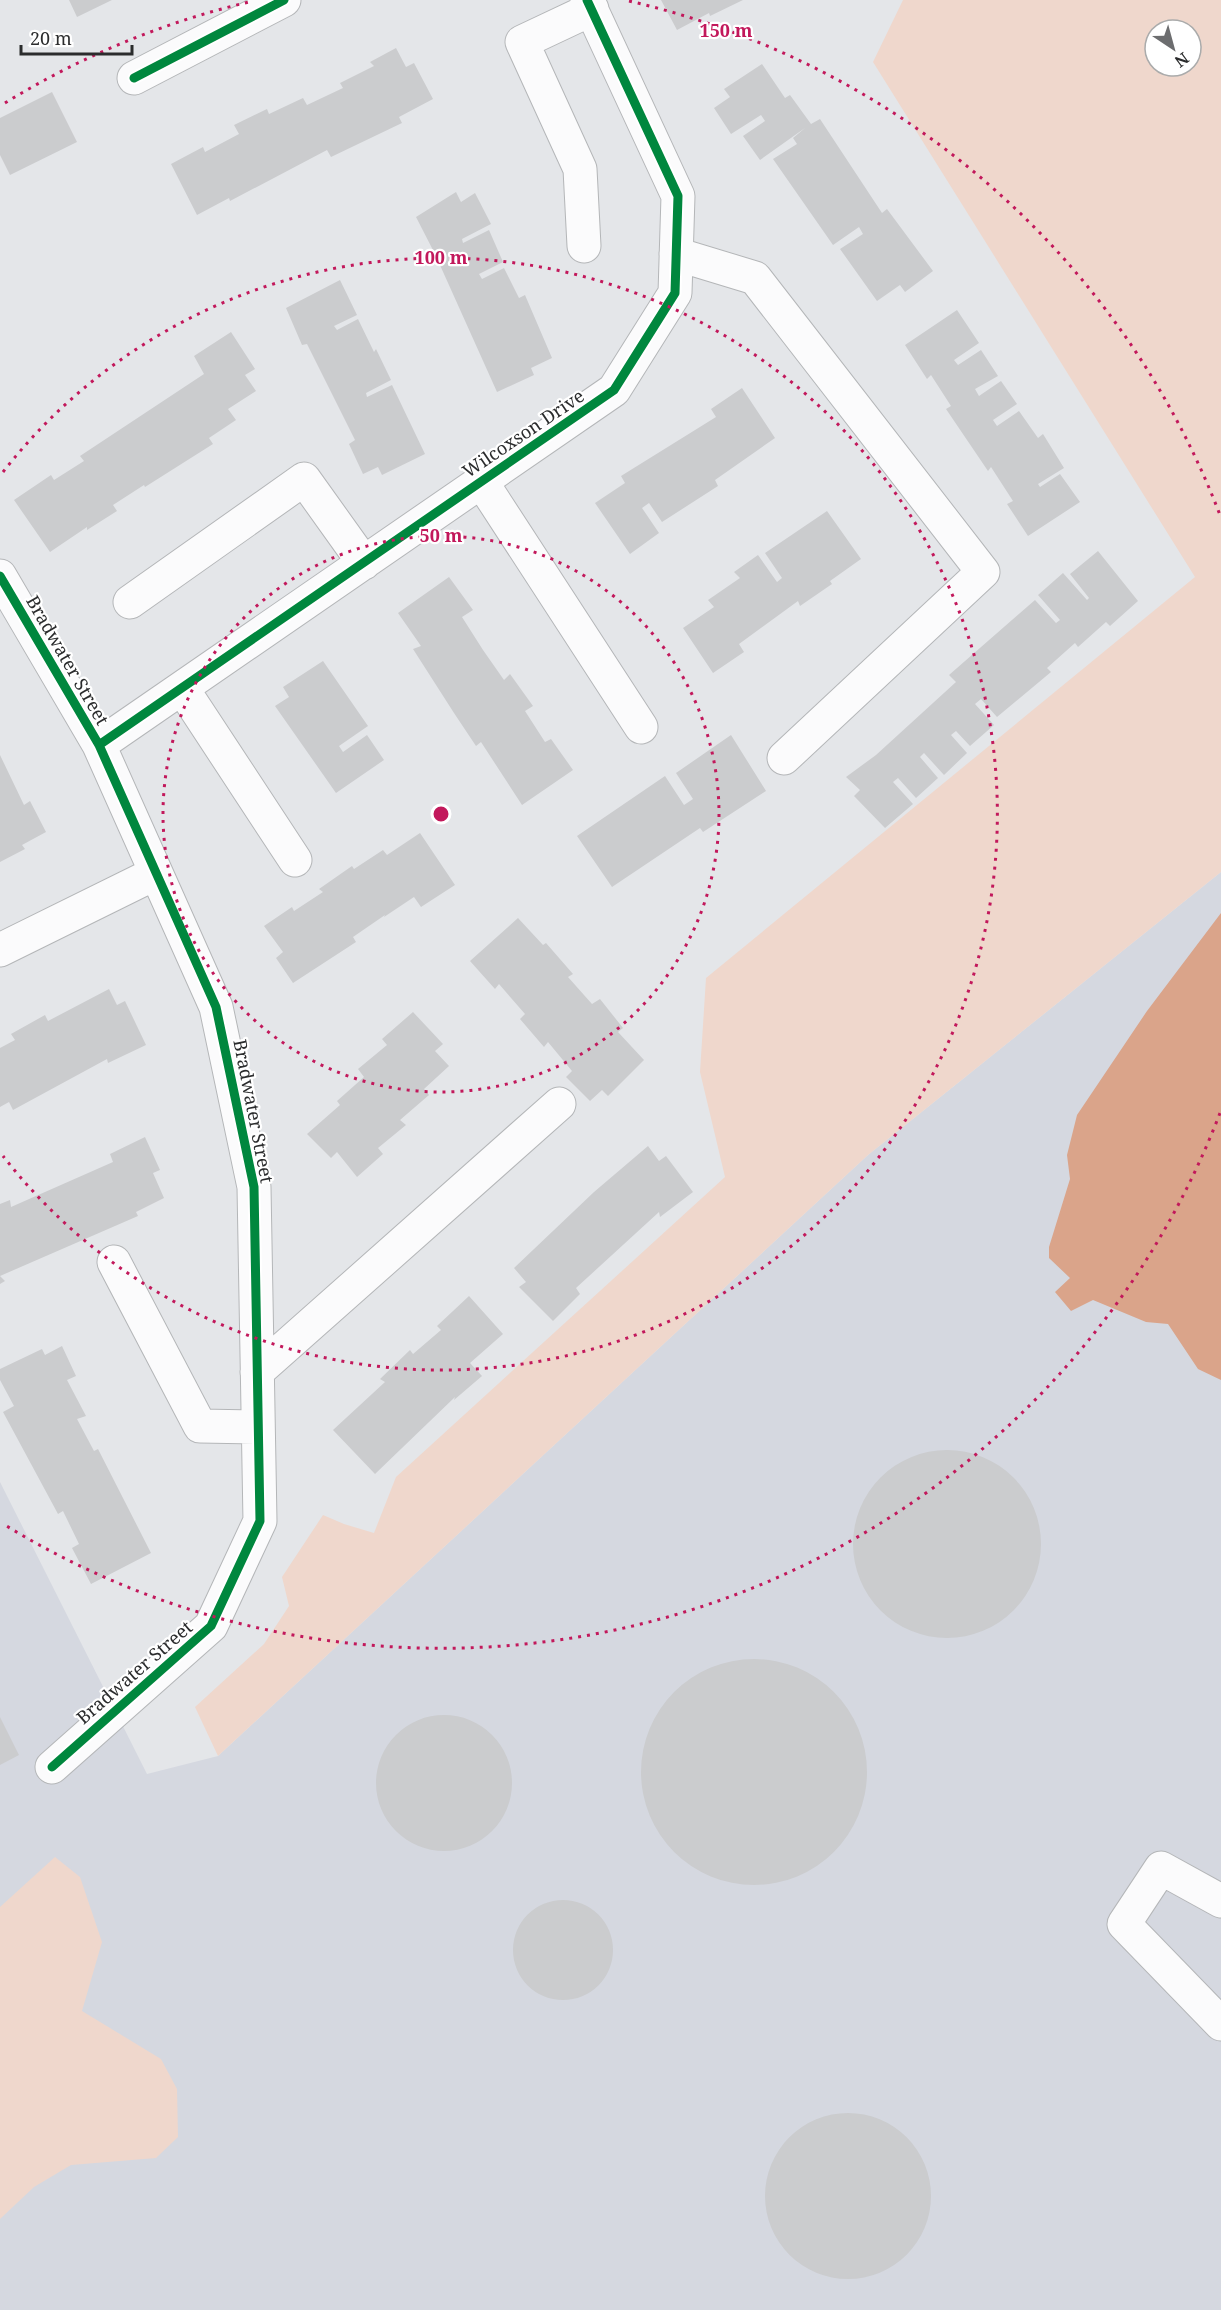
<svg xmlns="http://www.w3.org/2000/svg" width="1221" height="2310" viewBox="0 0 1221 2310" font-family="'Noto Serif',serif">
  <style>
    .built { fill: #d5d8e0 }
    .green { fill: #efd7cc; fill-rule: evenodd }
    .water { fill: #daa48a }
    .building { fill: #cbccce }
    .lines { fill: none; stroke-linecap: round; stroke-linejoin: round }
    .minor-casing { stroke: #b4b6b8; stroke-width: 35 }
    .minor { stroke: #fbfbfc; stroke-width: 33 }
    .cycleway-casing { stroke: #fff; stroke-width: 13 }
    .cycleway { stroke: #00873e; stroke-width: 9 }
    .ring { fill: none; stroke: #c2185b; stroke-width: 3; stroke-dasharray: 3 6 }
    .labels { text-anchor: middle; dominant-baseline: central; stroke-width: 4.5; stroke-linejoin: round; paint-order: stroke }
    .street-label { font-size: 18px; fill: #2b2c2d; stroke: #fff }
    .centre { fill: #c2185b; stroke: #fff; stroke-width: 3 }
    .ring-label { font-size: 18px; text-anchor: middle; font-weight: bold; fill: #c2185b; stroke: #fff; stroke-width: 4.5; stroke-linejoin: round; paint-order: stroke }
  </style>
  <rect width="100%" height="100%" fill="#e4e6e9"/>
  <path class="built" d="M 1221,872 L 1221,2310 L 0,2310 L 0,1482 L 147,1774 L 218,1756 L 868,1155 Z"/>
  <path class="green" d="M 903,0 L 1221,0 L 1221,872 L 868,1155 L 218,1756 L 195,1707 L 264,1644 L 289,1606 L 282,1577 L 323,1515 L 344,1524 L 374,1533 L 396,1477 L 725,1177 L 700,1072 L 706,978 L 1195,577 L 873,62 ZM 1155,30 L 1191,30 L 1191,66 L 1155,66 Z
    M 55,1857 L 80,1877 L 102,1942 L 82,2011 L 161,2059 L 177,2089 L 178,2137 L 156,2158 L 71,2165 L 34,2187 L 0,2219 L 0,1907 Z"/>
  <path class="water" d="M 1221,913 L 1221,1380 L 1198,1369 L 1168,1324 L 1146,1322 L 1093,1300 L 1071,1311 L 1055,1292 L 1070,1278 L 1049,1258 L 1049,1247 L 1070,1179 L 1067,1155 L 1077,1115 L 1147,1011 Z"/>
  <path class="building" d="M 69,0 L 112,0 L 77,17 Z
    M 661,0 L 743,0 L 710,16 L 709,13 L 677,30 Z
    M 396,48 L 406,67 L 414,63 L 433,99 L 399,117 L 402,123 L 331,157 L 327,150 L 230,201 L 229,198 L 197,215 L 171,164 L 203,147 L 205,152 L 239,134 L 234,125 L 267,109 L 269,114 L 303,98 L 307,105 L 343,88 L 340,83 L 374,66 L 370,62 Z
    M 762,64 L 785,98 L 790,95 L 811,124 L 820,119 L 882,213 L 887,209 L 933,271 L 905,292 L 900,285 L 877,301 L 840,249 L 863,234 L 859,227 L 833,245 L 773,159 L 797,144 L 793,138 L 805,128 L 760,160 L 743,136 L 765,121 L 761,115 L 731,134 L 714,108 L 730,97 L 724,89 Z
    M 52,92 L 77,142 L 10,175 L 0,155 L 0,118 Z
    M 456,192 L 461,202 L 475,193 L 491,224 L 462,239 L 463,243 L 489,230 L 503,262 L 479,274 L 482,279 L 504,268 L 519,298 L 525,295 L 552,358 L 531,368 L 534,375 L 497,392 L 435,254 L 416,217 Z
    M 340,280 L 357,315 L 334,326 L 337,330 L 358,319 L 374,352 L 376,349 L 391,380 L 366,393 L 367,397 L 392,385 L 425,454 L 382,475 L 378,467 L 363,474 L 349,444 L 355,440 L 307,344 L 302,345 L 286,308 Z
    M 957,310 L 979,343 L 954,360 L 958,365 L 981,350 L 998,376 L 975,389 L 979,396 L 1001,381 L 1017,404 L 993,420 L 997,426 L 1019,411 L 1038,438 L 1043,434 L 1064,468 L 1038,484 L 1040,487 L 1060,474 L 1080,502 L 1028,536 L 1007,504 L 1013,501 L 991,467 L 988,471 L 946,409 L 951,406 L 931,375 L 927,379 L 905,345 Z
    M 231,332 L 255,369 L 245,375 L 256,391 L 228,409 L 236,420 L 209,438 L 213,444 L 145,487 L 144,485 L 113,505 L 117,511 L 87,530 L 87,527 L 50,552 L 14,500 L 51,475 L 54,480 L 84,461 L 80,456 L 204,374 L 194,356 Z
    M 742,388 L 775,438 L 715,480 L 718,486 L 662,522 L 649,503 L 642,508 L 659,533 L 630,554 L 595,503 L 625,483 L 621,476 L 716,417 L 711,409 Z
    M 827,511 L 861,559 L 830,581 L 832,584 L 800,606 L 798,601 L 739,644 L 744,652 L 713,673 L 683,628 L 714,607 L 708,600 L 740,578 L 734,572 L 758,555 L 777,582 L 782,578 L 765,553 Z
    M 1098,551 L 1138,601 L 1110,626 L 1106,622 L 1078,647 L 1075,643 L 1047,668 L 1051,672 L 997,717 L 981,699 L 975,704 L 994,725 L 970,746 L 956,731 L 951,735 L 967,753 L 944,775 L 924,753 L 920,757 L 938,778 L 916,798 L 898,778 L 893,782 L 913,804 L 885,828 L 854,796 L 860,790 L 846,777 L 876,755 L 956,682 L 949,675 L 1035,600 L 1056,623 L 1060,620 L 1038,595 L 1063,573 L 1087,600 L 1089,598 L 1070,574 Z
    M 449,577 L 473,610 L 462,617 L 483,650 L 504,680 L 510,674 L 533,706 L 525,711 L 545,742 L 551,739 L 573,770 L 522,805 L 481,742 L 476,746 L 454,713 L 413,649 L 421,646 L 398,613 Z
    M 323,661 L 368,726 L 339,746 L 343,752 L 367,735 L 384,760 L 336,793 L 275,706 L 289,697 L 283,687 Z
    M 731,735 L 766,791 L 703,832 L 700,828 L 612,887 L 577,836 L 665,776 L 684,805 L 693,799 L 676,773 Z
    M 0,755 L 24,805 L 30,801 L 46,832 L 22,845 L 25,849 L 0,862 Z
    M 420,833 L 455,885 L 421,907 L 414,897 L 384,917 L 385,915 L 353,937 L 356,942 L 293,983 L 276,958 L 283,952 L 264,926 L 292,907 L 294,911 L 323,892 L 319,889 L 352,866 L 354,869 L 383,850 L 387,855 Z
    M 518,918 L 543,945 L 546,943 L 573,974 L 568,977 L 592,1004 L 600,999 L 623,1028 L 618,1032 L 644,1060 L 608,1096 L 602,1090 L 590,1101 L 566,1077 L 572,1071 L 548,1042 L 544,1047 L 520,1019 L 525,1014 L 499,984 L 495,989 L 470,961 Z
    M 109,989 L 117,1005 L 125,1001 L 146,1045 L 108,1063 L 107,1059 L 13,1110 L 9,1102 L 0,1107 L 0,1048 L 15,1040 L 11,1034 L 45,1015 L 48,1021 Z
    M 413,1012 L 443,1044 L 435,1051 L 449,1066 L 424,1089 L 429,1095 L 400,1120 L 406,1125 L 378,1148 L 383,1154 L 357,1177 L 337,1152 L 331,1158 L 307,1134 L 340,1105 L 337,1101 L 364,1077 L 358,1069 L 387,1045 L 382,1039 Z
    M 145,1137 L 160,1170 L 153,1173 L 164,1198 L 136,1212 L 138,1216 L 0,1276 L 5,1281 L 0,1284 L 0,1204 L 10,1200 L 11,1207 L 113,1162 L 110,1154 Z
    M 648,1146 L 659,1161 L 666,1156 L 693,1192 L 660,1217 L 659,1212 L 576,1288 L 580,1294 L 553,1321 L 519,1287 L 526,1282 L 514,1268 L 594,1192 Z
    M 469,1296 L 503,1334 L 470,1363 L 482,1376 L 454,1400 L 455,1397 L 375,1474 L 333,1430 L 385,1382 L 380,1379 L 410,1350 L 413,1354 L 441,1330 L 437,1326 Z
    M 62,1346 L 76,1376 L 67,1380 L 86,1416 L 77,1419 L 94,1451 L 98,1449 L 151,1553 L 91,1584 L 72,1548 L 79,1544 L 63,1511 L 58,1514 L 3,1412 L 14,1406 L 0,1380 L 0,1369 L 42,1349 L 45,1355 Z
    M853 1544a94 94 0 1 1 188 0a94 94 0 1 1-188 0Z
    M641 1772a113 113 0 1 1 226 0a113 113 0 1 1-226 0Z
    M376 1783a68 68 0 1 1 136 0a68 68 0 1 1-136 0Z
    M 0,1717 L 19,1755 L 0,1765 Z
    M513 1950a50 50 0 1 1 100 0a50 50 0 1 1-100 0Z
    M765 2196a83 83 0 1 1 166 0a83 83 0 1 1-166 0Z"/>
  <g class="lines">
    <g class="minor-casing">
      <path id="minor" d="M 134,78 L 284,0
        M 584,246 L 580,169 L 522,42 L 592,9
        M 676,254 L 755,278 L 983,572 L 784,758
        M 481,481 L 641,727
        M 0,576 L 99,745 L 216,1007 L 254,1187 L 260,1521 L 211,1626 L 52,1767
        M 130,602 L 304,479 L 364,563
        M 182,688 L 295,860
        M 99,745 L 614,390 L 675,293 L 678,196 L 587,0
        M 0,950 L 156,873
        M 114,1262 L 200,1426 L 258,1427
        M 257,1372 L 559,1104
        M 1221,1901 L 1161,1868 L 1124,1924 L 1221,2024"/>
    </g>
    <use href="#minor" class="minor"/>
    <g class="cycleway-casing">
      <path id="cycleway" d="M 134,78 L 284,0
        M 0,576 L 99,745 L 216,1007 L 254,1187 L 260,1521 L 211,1626 L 52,1767
        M 99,745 L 614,390 L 675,293 L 678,196 L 587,0"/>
    </g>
    <use href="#cycleway" class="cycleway"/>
  </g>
  <g class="ring">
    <circle cx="441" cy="814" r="278"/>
    <path d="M3 472A556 556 0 1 1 3 1156"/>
    <path d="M1220 1113A834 834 0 0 1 5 1525M5 103A834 834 0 0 1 253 1M629 1A834 834 0 0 1 1220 515"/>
  </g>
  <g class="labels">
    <g class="street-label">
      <text transform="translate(523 433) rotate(-34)">Wilcoxson Drive</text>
      <text transform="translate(68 660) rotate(60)">Bradwater Street</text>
      <text transform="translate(254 1111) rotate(79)">Bradwater Street</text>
      <text transform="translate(134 1672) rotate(-41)">Bradwater Street</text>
    </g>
  </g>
  <circle cx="441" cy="814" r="9" class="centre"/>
  <g class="ring-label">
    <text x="726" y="37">150 m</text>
    <text x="441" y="264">100 m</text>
    <text x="441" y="542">50 m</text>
  </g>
  <g transform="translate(1173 48) rotate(144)"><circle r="28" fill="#ffffff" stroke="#aaabab" stroke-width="1.5"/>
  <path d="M0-4.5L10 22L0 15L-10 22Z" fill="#6c6d6f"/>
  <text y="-9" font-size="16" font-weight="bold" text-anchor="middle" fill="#2b2c2d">N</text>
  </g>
  <path d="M21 45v9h111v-9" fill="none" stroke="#2b2c2d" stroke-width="3"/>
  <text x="30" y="45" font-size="18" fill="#2b2c2d" stroke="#ffffff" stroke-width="4.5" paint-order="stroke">20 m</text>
</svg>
